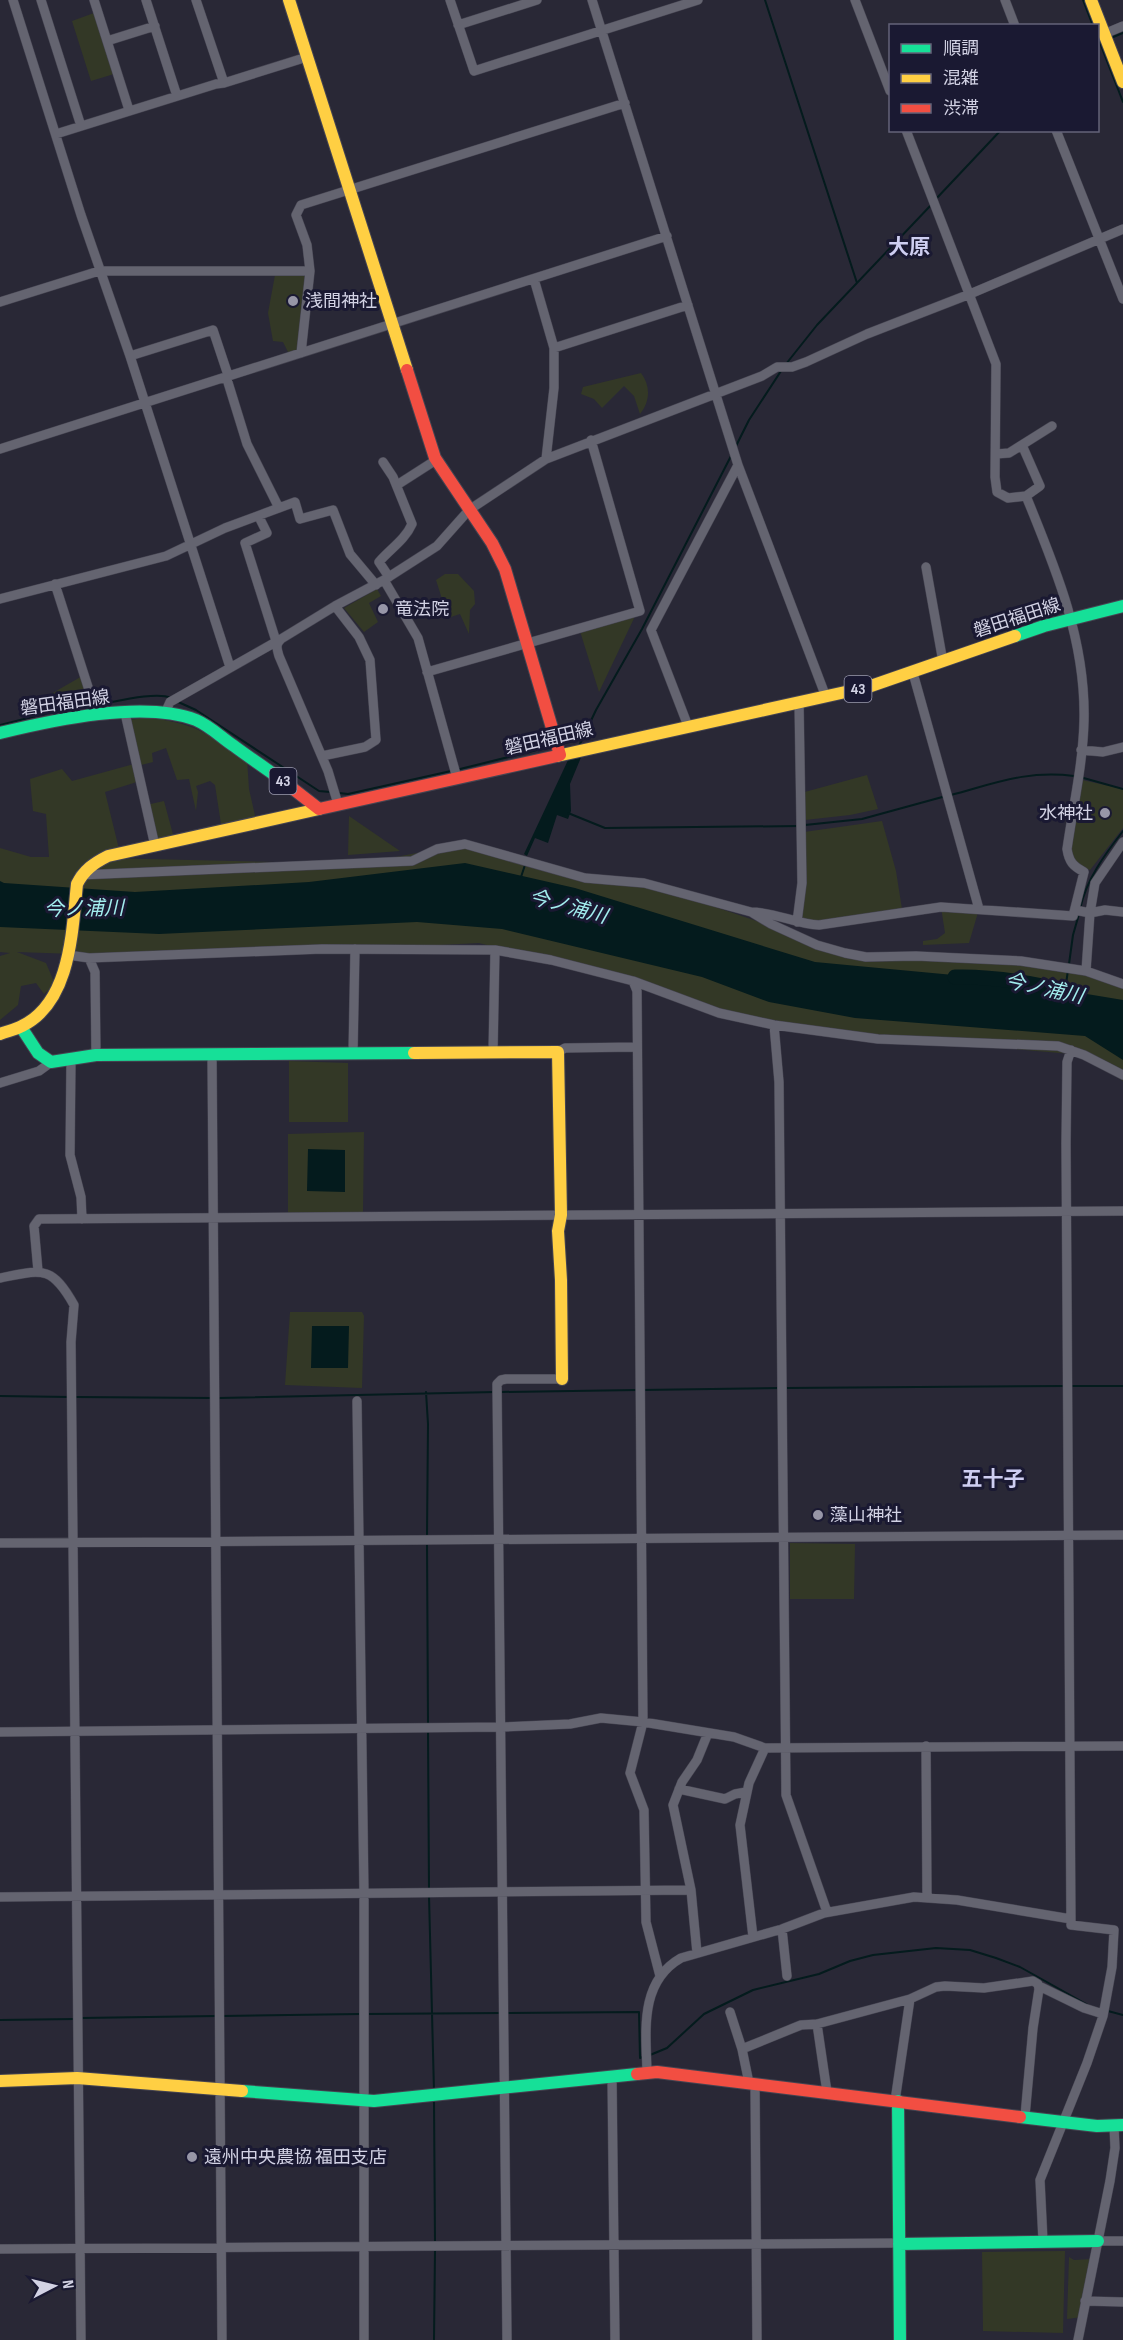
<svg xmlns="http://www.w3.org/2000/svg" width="1123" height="2340" viewBox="0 0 1123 2340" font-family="'Sofia Sans Condensed','Noto Sans JP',sans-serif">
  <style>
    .green { fill: #333826 }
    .water { fill: #041b1d }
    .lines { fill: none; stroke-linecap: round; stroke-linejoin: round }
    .stream { stroke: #041b1d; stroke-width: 2 }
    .river { stroke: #041b1d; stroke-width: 15 }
    .street-casing { stroke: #454451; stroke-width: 10 }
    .fast-casing { stroke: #454451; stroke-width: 14 }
    .slow-casing { stroke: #454451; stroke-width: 14 }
    .jam-casing { stroke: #454451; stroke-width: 14 }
    .street { stroke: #646470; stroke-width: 9 }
    .fast { stroke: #16e098; stroke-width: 12 }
    .slow { stroke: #ffcf43; stroke-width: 12 }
    .jam { stroke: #f24e42; stroke-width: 12 }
    .poi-dot { fill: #9796a7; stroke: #1a1932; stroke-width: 2 }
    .labels { text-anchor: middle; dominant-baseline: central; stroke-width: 6; stroke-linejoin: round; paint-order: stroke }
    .shield { fill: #1a1932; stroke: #9b9aaf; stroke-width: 1.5 }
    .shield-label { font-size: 16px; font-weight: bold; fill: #d2d2e4 }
    .poi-label { font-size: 18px; fill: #d2d2e4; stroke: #1a1932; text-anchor: start }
    .street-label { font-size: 18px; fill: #d2d2e4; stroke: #1a1932 }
    .water-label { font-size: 20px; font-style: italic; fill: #a2edee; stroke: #1a1932 }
    .quarter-label { font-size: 21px; font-weight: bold; fill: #cecef1; stroke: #1a1932 }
  </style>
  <rect width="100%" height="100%" fill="#292836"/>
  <path class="green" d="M 94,13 L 114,74 L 91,81 L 72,21 Z
    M 310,271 L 302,349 L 289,354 L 283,342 L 273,341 L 268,313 L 275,275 Z
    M 641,373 C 651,386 650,402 640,414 L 634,396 L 624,386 L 602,408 L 594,399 L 581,394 L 583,387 Z
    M 445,574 L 458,574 L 474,591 L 475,604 L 470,610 L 469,634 L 460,614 L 448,618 L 436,580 Z
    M 377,589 L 381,596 L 369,603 L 378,622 L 364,632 L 344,608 Z
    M 637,612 L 599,692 L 579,628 Z
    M 84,675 L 92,702 L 40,707 L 37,702 Z
    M 144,718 C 192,721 208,734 247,759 L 249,789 L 256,820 L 221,824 L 215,785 L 210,781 L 196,786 L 198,792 L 196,811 L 189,779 L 177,780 L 166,748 L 152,753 L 153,762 L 137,766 L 129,720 Z
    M 134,764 L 140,781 L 105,792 L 119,849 L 103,858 L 358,864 L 465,844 L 563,871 L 650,885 L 860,956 L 961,958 L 1095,974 L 1123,987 L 1123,1081 L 1083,1055 L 934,1042 L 785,1022 L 706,1008 L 624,979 L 479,943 L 363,949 L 133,956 L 17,952 L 46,963 L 55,984 L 44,994 L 36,983 L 21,986 L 18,1005 L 0,1020 L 0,956 L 10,953 L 0,952 L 0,848 L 31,857 L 49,857 L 46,814 L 33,811 L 30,779 L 62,769 L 72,781 Z
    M 867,775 L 878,809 L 850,815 L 805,820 L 801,793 Z
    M 1082,780 L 1123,789 L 1123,828 L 1090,870 C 1083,867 1075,863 1072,855 C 1067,841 1079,796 1082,780 Z
    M 164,801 L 175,842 L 155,844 L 146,805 Z
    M 349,816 L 400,851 L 348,855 Z
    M 882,821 L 896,871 L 902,909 L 812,923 L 801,917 L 804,832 Z
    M 941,907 L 979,909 L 969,943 L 923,945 L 923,941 L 937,939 L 945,933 Z
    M 289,1061 L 348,1063 L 348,1122 L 289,1122 Z
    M 364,1132 L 363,1212 L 288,1213 L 288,1134 Z
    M 290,1312 L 362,1312 L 364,1316 L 362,1388 L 285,1385 Z
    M 790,1543 L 855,1544 L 854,1599 L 790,1599 Z
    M 1065,2251 L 1063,2333 L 983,2331 L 982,2252 Z
    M 1069,2257 L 1074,2260 L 1094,2259 L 1082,2317 L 1067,2319 Z"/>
  <path class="water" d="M 582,755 L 570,784 L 571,811 L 568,819 L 557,815 L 548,843 L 535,838 L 527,856 L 524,854 L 569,758 Z
    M 465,863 L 575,888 L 815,962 L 996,979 L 1123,1000 L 1123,1060 L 1085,1036 L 855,1018 L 769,1002 L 702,977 L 502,929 L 417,922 L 159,934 L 0,927 L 0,881 L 4,883 L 135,892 L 309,882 Z
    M 308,1149 L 345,1150 L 345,1192 L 307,1191 Z
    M 312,1326 L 349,1326 L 348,1368 L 311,1368 Z"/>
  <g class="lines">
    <path class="stream" d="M 765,0 L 857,283
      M 1083,0 L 1093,26
      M 1098,38 L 1123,102
      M 1111,38 L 1123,33
      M 935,200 L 1001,130
      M 786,364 L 817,325 L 932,204
      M 736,446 L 749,420 L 781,371
      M 176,701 L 196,710 L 319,791 L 330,792
      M 97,705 C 115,702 156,691 171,698
      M 0,725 L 48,713 L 92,706
      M 561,744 L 582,739
      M 579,746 L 596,710 L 642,629 L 731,456
      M 456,770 L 553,746
      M 1080,777 L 1123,789
      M 339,793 L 348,794 L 451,771
      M 951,795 C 996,783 1027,770 1074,776
      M 568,813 L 605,828 L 799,826
      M 805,825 L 862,819 L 946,796
      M 521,877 L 525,865
      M 1080,909 C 1086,880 1105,854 1123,831
      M 1069,964 L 1073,935 L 1079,914
      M 1065,991 L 1068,970
      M 1071,1386 L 1123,1386
      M 786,1388 L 1065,1386
      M 642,1390 L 780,1388
      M 426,1392 L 428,1424 L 427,1536
      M 501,1392 L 636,1390
      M 0,1396 L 69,1397
      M 75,1397 L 213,1398
      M 219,1398 L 495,1392
      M 427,1542 L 428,1725
      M 428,1731 L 429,1890
      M 429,1896 L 434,2091
      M 1108,2011 L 1123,2015
      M 507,2013 L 639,2012 L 640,2058 L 645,2056
      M 366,2014 L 501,2013
      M 222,2016 L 360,2014
      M 81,2018 L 216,2016
      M 0,2020 L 75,2019
      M 650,2055 L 667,2048 L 704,2014 L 753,1990 L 819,1974 L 850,1961 L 873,1955 L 936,1948 L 970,1950 L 996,1958 L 1020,1967 L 1088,2005
      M 434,2100 L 435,2244
      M 434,2340 L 435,2250"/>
    <path class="river" d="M 955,977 C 995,976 1034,983 1073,993"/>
    <g class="street-casing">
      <path id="street" d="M 13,0 L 81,215 L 130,356 L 230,667
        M 41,0 L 81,126
        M 94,0 L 129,110
        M 146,0 L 177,96
        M 196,0 L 224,83
        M 450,0 L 474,71 L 698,0
        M 592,0 L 738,465 L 826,697
        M 855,0 L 890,91
        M 1005,0 L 1015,26
        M 458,25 L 537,0
        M 1104,34 L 1123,26
        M 107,41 L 155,26
        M 1056,130 L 1123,299
        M 56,134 L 216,84 L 224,83 L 307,57
        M 534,279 L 554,348 L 554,388 L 546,459
        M 0,302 L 99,271 L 310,271 L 307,245 L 296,215 L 301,205 L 625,103
        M 554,348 L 688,305
        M 301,353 L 310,271
        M 130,356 L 213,330 L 228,375
        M 226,376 L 247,444 L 279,508
        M 1022,445 L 1040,486 L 1026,496
        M 0,449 L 667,236
        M 996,454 L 1009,453 L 1052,426
        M 383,462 L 393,477 L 412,524 C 405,540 390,549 379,562 L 389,577
        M 397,485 L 436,460
        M 259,517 L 267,533 L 245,543 L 276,641
        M 926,567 L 943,662
        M 384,580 L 418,638 L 457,778
        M 55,584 L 97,715
        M 0,599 L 166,556 L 225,528 L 295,502 L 300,519 L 333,510 L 350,554 L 376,585
        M 427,672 L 640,611 L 591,440
        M 913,673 L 979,909
        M 125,713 L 155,846
        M 165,713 L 170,702 L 281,639
        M 688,726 L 651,630 L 738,465
        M 1081,750 L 1103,752 L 1123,747
        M 322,756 L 365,747 L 376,740 L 370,660 L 359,637 L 335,606
        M 338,804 L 328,771 L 279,656 C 277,649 275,645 281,639 L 335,606 L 384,580 L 437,546 L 469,510 L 546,459 L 762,376 L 777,367 L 792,367 L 806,362 L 867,334 L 970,294 L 1123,229
        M 1123,842 L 1095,883 L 1090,913 L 1105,910 L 1123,912
        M 80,875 L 412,861 L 437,849 L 465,844 L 585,878 L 644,883 L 751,912 L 771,924 L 817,945 L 845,953 L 866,957 L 916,956 L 1021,961 L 1086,971 L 1123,984
        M 1075,910 L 1090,913 L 1086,971
        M 751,912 C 775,912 796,924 819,925 L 941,907 L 1073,916 L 1084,872 C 1073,866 1069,862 1067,849 C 1073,807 1083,764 1084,721 C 1086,641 1056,569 1026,496 L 1008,498 L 997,492 L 995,477 L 996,364 L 906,130
        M 797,922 L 802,883 L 799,702
        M 68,955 L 89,958 L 322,949 L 495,950 L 551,960 L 633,981 L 719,1013 L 774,1025 L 878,1039 L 1058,1046 L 1084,1055 L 1123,1075
        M 89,958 L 95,972 L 96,1055
        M 633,981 L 637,991 L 643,1722 L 630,1773 L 644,1810 L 646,1922 L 660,1976
        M 774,1025 L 779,1082 L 786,1795 L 827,1912
        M 558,1052 L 565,1048 L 636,1047
        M 493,1053 L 495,950
        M 353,1054 L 355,949
        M 212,1055 L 222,2340
        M 71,1061 L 70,1155 L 81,1197 L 82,1219
        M 0,1083 L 39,1071 L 50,1063
        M 38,1271 L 34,1226 L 39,1219 L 1123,1211
        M 0,1278 C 41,1270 51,1264 74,1305 L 71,1342 L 81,2340
        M 357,1401 L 364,1893 L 364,2340
        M 0,1543 L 1123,1535
        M 0,1732 L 502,1727 L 570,1724 L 601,1718 L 643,1722 L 734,1737 L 765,1748 L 1123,1746
        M 926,1746 L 927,1897
        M 679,1789 L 725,1799 L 735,1794 L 746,1792
        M 0,1897 L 691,1890
        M 782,1929 L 787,1976
        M 753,1937 L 740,1825 L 749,1783 L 765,1748
        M 697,1953 L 691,1890 L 673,1805 L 682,1782 L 697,1760 L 708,1733
        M 1039,1986 L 1084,2008 L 1103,2014
        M 730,2012 L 742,2049 L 749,2083
        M 817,2024 L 827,2092
        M 742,2049 L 801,2025 L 817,2024 L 910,1999 L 936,1987 L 945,1986 L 984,1988 L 1033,1981 L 1038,1984 L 1039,1989 L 1033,2028 L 1025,2116
        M 647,2072 C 646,2031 639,1982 681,1958 L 782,1929 L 824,1913 L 914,1897 L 957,1900 L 1071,1919
        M 612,2076 L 615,2340
        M 755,2084 L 757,2340
        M 895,2101 L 910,1999
        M 1043,2241 L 1040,2180 L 1087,2063 L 1103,2016 L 1112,1967 L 1114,1930 L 1071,1925 L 1066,1143 L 1067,1062 L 1071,1050
        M 1098,2241 L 1123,2241
        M 0,2249 L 899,2243
        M 1085,2301 L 1123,2302
        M 507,2340 L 497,1384 L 501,1380 L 506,1379 L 562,1379
        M 1078,2340 L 1110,2181 L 1115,2148 L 1114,2126"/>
    </g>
    <g class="fast-casing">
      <path id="fast" d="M 1015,636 L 1044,626 L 1123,606
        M 0,733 C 53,720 144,700 196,720 C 210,726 222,738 234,746 C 250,758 267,769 283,781
        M 21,1027 L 38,1053 L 51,1062 L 96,1055 L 414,1053
        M 242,2091 L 374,2101 L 637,2074
        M 898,2101 L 900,2340
        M 1020,2117 L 1097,2126 L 1123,2125
        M 899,2244 L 1098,2241"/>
    </g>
    <g class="slow-casing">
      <path id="slow" d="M 289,0 L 407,370
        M 1091,0 L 1123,82
        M 557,756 L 868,687 L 1015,636
        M 0,1034 C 7,1031 15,1030 22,1026 C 71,1002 72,931 77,884 C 84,870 94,863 108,856 L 319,809
        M 414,1053 L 558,1052 L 561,1215 L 558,1231 L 561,1280 L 562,1379
        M 0,2081 L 77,2078 L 242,2091"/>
    </g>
    <g class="jam-casing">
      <path id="jam" d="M 407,370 L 435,458 L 492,543 L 505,569 L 560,755
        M 283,781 L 319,809 L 557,756
        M 637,2074 L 657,2072 L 1020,2117"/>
    </g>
    <use href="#street" class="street"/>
    <use href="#fast" class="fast"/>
    <use href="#slow" class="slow"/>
    <use href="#jam" class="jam"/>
  </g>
  <g class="poi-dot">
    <circle cx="293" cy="301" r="6"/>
    <circle cx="383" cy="609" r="6"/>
    <circle cx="1105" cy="813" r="6"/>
    <circle cx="818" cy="1515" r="6"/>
    <circle cx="192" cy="2157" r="6"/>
  </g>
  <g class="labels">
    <g class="shield">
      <rect x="844.5" y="676" width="27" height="26" rx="4.5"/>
      <rect x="269.5" y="768" width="27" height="26" rx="4.5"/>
    </g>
    <g class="shield-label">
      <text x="858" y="689">43</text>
      <text x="283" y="781">43</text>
    </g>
    <g class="poi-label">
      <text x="305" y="301">浅間神社</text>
      <text x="395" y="609">竜法院</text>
      <text x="1093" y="813" text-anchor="end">水神社</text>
      <text x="830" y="1515">藻山神社</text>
      <text x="204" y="2157">遠州中央農協 福田支店</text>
    </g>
    <g class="street-label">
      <text transform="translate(1017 618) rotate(-18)">磐田福田線</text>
      <text transform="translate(65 703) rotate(-8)">磐田福田線</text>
      <text transform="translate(549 739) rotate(-13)">磐田福田線</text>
    </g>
    <g class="water-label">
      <text transform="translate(568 907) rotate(15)">今ノ浦川</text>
      <text transform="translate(84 909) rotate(-1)">今ノ浦川</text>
      <text transform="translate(1044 989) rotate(12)">今ノ浦川</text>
    </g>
    <g class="quarter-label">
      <text x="909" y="247">大原</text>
      <text x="993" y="1479">五十子</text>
    </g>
  </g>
  <rect x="889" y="24" width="210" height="108" fill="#1a1932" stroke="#646379" stroke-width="1.5"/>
  <rect x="901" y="44" width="30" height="9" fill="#16e098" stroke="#646379" stroke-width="1.5"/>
  <text x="943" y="54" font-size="18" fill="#d2d2e4">順調</text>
  <rect x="901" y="74" width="30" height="9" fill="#ffcf43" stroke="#646379" stroke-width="1.5"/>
  <text x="943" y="84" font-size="18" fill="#d2d2e4">混雑</text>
  <rect x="901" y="104" width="30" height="9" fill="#f24e42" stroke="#646379" stroke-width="1.5"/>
  <text x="943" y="114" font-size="18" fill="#d2d2e4">渋滞</text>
  <g transform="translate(54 2286) rotate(83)" stroke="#1a1932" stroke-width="4.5" paint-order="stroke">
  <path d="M0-4.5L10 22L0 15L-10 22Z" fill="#d2d2e4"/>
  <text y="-9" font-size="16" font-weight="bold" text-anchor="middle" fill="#d2d2e4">N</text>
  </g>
</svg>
